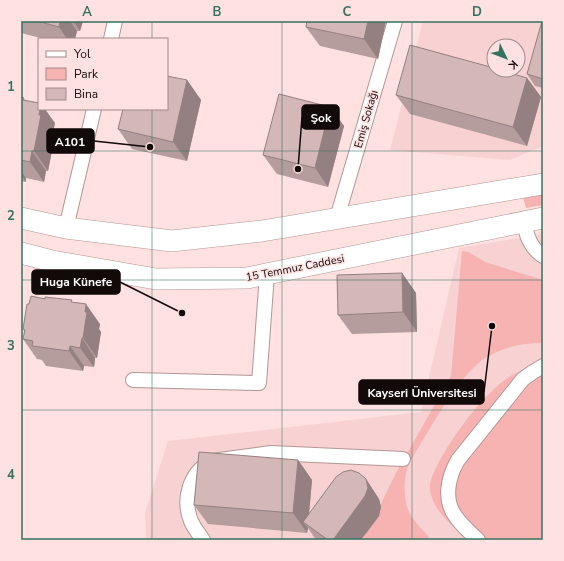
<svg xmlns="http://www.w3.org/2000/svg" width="564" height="561" viewBox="0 0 564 561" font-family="'Nunito Sans',sans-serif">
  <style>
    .built { fill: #f8d2d2; fill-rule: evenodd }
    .green { fill: #f7b3b2 }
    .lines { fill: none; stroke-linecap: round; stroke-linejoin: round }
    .minor-casing { stroke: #b19695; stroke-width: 16 }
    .secondary-casing { stroke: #b19695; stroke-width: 22 }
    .minor { stroke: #fff; stroke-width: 14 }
    .secondary { stroke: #fff; stroke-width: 21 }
    .wall { fill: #b69d9d }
    .shaded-wall { fill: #948080 }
    .building { fill: #d4b7b7; stroke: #948080 }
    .grid { fill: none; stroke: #34725e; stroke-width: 1; stroke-opacity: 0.55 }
    .labels { text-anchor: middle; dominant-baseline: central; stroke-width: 3; stroke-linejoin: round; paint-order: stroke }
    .street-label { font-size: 11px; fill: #120909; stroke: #fee1e0 }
    .leader { fill: none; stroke: #120909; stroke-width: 1.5 }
    .callout-dot { fill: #120909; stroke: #fee1e0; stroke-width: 1.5 }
    .callout { fill: #120909; stroke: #120909; stroke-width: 1.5 }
    .callout-label { font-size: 12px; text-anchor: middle; font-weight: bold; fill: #fff }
    .neatline { fill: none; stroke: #34725e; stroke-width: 1.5 }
    .grid-label { font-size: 13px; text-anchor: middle; font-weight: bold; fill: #34725e }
  </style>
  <rect width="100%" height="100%" fill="#fee1e0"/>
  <path class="built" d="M 423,21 L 543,21 L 543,146 L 510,160 L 390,150 ZM 494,46 L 518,46 L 518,70 L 494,70 Z
    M 543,234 L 543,540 L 146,540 L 145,513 L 168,441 L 421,412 L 459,248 Z"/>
  <path class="green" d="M 543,189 L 543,205 L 526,208 L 522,193 Z
    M 462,251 L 469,252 L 485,262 L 543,280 L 543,343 C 522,343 503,347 485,358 C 462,374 441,410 426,435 C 420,445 412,457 407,469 C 404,479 404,492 406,502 C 408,516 420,527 429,537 L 427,540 L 363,540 L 397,471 L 451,376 Z
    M 524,370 L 543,370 L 543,540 L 469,540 C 453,525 432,512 430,488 C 429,468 473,408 489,394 C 499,384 510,374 524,370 Z"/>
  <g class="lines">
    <g class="minor-casing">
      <path id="minor" d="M 111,39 L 115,21
        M 337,218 L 395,21
        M 523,222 C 527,235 530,248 543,256
        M 66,228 L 94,109
        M 133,380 L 259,383 L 267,274
        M 203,540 C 199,534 194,528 191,521 C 182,499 190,472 212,461 L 271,453 L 403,459
        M 478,540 C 471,533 462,526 456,517 C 443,500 448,477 458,460 L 523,379 L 533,372 L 543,366"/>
    </g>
    <g class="secondary-casing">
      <path id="secondary" d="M 21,218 L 66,228 L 172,241 L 262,231 L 543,184
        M 21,253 L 52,261 L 156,279 L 247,278 L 543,218"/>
    </g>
    <use href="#minor" class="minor"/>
    <use href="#secondary" class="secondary"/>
  </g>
  <path class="wall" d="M 21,21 L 83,21 L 80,31 L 77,31 L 75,39 L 45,39 L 21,33 Z
    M 307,21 L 386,21 L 378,59 L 320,46 L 306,27 Z
    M 543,21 L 543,88 L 535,86 L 527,74 Z
    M 527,78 L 541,97 L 527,146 L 410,114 L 396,95 Z
    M 187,80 L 201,100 L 187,161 L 132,149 L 118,129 Z
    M 21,97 L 55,123 L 53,132 L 55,135 L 48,171 L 46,171 L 44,182 L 26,178 L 26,182 L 21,181 Z
    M 330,107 L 344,126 L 328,187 L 277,174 L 263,155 Z
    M 402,273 L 416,293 L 417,332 L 352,334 L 338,315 Z
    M 73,303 L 100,324 L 99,329 L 101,332 L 97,358 L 95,358 L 94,367 L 84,366 L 83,371 L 46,366 L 42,360 L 37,359 L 23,339 L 24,331 L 23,329 L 29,304 Z
    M 298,460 L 312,480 L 309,514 L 366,479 L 379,499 L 381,507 L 379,516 L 361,540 L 316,540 L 308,528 L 307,533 L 208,524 L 194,505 Z"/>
  <path class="shaded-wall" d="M 60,21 L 70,21 L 77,31 L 75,39 L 67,39 L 59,27 Z
    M 73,21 L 83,21 L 80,31 Z
    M 368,21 L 386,21 L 378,59 L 364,39 Z
    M 527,78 L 541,97 L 527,146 L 513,127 Z
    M 187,80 L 201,100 L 187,161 L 173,142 Z
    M 330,107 L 344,126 L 328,187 L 315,168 Z
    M 40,109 L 45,109 L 55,123 L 53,132 L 55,135 L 48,171 L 34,151 Z
    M 32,151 L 46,171 L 44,182 L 30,162 Z
    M 21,171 L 26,178 L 26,182 L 21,175 Z
    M 402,273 L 416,293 L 417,332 L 403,312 Z
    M 86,304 L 100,324 L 99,329 L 101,332 L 97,358 L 83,338 L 85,312 Z
    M 82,338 L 95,358 L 94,367 L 80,348 Z
    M 70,346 L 84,366 L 83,371 L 69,351 Z
    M 298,460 L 312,480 L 308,525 L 303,522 L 308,528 L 307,533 L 293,513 Z
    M 366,479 L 379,499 L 381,507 L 379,516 L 361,540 L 333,540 Z"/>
  <path class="building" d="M 37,21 L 60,21 L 59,27 Z
    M 307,21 L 368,21 L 364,39 L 306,27 Z
    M 542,21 L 543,21 L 543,79 L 527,74 Z
    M 410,45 L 494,68 L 494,70 L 500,70 L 527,78 L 513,127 L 396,95 Z
    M 167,76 L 187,80 L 173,142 L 118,129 L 123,109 L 167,109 Z
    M 279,94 L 330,107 L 315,168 L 263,155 Z
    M 21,97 L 24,98 L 23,100 L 39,103 L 39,109 L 40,109 L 39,115 L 41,115 L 34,151 L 32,151 L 30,162 L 21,160 Z
    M 402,273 L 403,312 L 338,315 L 337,275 Z
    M 31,296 L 45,299 L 45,297 L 72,300 L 71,302 L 86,304 L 85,312 L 87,312 L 83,338 L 82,338 L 80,348 L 70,346 L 69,351 L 32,346 L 33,341 L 23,339 L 25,330 L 23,329 L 27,304 L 29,304 Z
    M 199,452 L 298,460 L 293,513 L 194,505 Z
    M 351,470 L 359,473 L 366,479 L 368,488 L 365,496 L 333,540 L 328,540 L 303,522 L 336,477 L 343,472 Z"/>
  <path class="grid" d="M 152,21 L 152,39M 282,21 L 282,540M 412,21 L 412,540M 152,109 L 152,540M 21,151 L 543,151M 21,280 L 543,280M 21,410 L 543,410"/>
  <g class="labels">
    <g class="street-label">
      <text transform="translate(366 119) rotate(-74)">Emiş Sokağı</text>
      <text transform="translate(295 268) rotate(-11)">15 Temmuz Caddesi</text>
    </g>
  </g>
  <path class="leader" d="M298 169L302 117M150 147L94 141M182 313L120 282M492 326L484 392"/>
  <g class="callout-dot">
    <circle cx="298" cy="169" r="4"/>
    <circle cx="150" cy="147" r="4"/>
    <circle cx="182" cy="313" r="4"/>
    <circle cx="492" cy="326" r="4"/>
  </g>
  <g class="callout">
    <rect x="302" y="105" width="37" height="24" rx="4"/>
    <rect x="47" y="129" width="47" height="24" rx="4"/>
    <rect x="32" y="270" width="88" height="24" rx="4"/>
    <rect x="359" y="380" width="125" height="24" rx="4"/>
  </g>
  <g class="callout-label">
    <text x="321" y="122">Şok</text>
    <text x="70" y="146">A101</text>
    <text x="76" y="286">Huga Künefe</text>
    <text x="422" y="397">Kayseri Üniversitesi</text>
  </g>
  <rect width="564" height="561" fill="none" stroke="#fee1e0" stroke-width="44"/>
  <rect x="38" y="38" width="130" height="72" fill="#fee1e0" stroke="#a08b8a"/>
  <rect x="46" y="51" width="20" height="6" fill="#ffffff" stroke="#a08b8a"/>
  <text x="74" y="58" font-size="12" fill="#120909">Yol</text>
  <rect x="46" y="68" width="20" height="12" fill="#f7b3b2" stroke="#a08b8a"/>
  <text x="74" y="78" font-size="12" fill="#120909">Park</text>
  <rect x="46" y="88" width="20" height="12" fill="#d4b7b7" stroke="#a08b8a"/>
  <text x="74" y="98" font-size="12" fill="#120909">Bina</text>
  <g transform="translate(506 58) rotate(133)"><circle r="19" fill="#fee1e0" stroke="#a08b8a"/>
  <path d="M0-3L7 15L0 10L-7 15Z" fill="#34725e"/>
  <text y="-6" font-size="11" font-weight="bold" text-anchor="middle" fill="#120909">K</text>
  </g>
  <rect x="22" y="22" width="520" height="517" class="neatline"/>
  <g class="grid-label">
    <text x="87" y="16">A</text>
    <text x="217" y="16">B</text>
    <text x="347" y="16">C</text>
    <text x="477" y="16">D</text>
    <text x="11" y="91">1</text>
    <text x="11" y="220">2</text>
    <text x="11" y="350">3</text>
    <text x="11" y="479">4</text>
  </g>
</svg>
